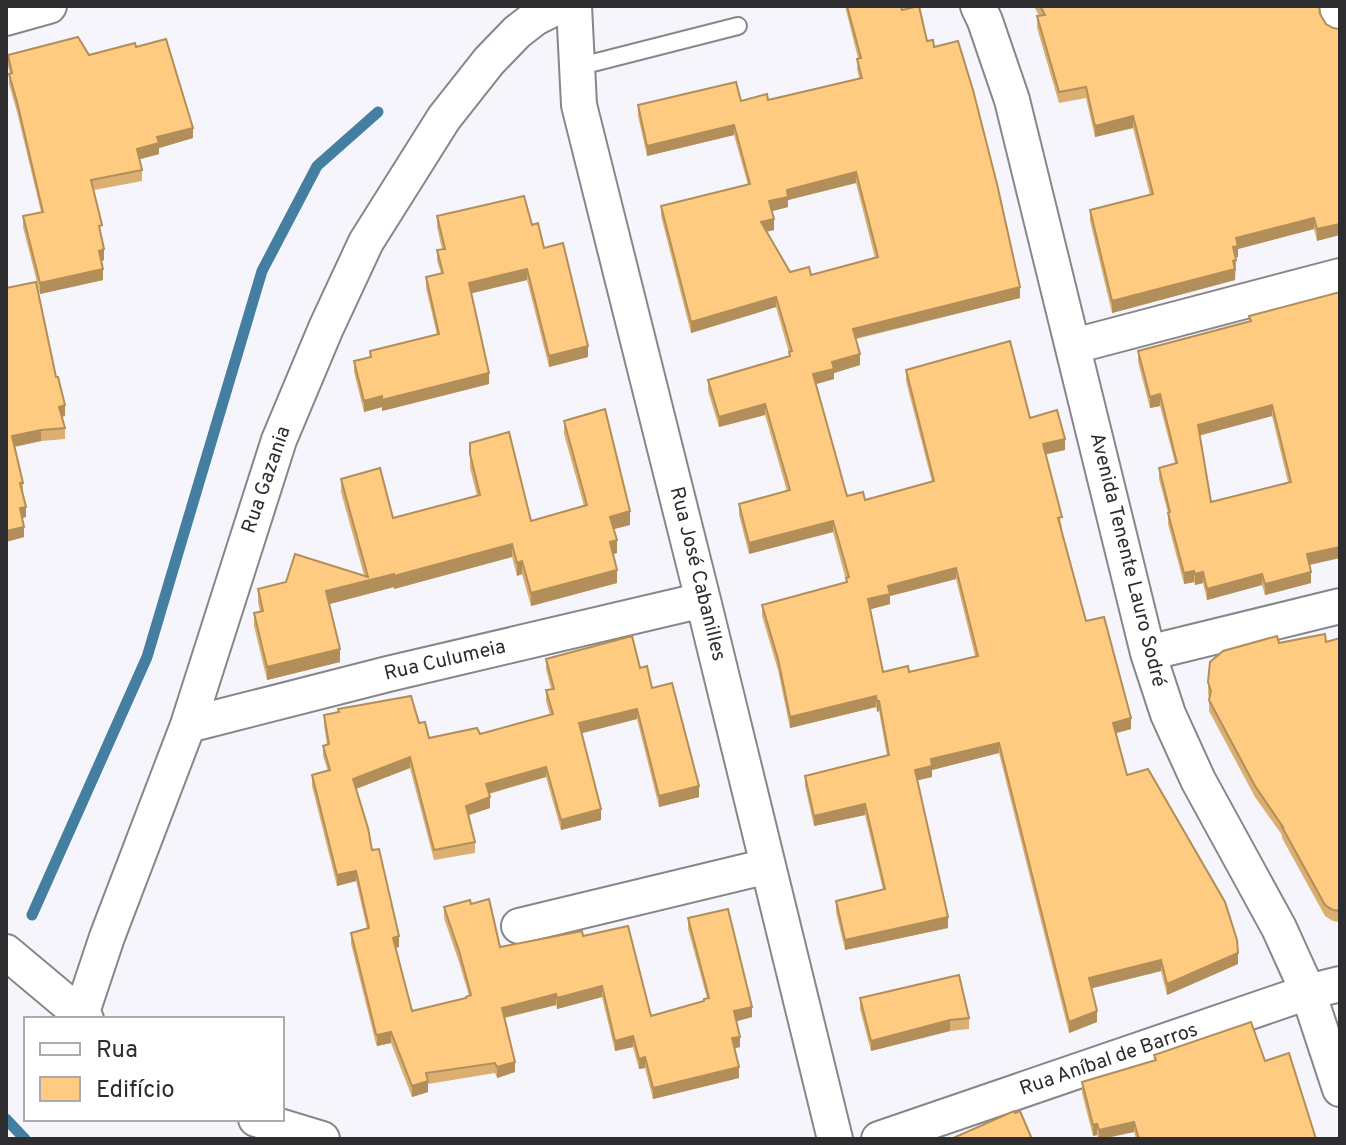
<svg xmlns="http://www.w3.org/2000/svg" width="1346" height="1145" viewBox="0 0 1346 1145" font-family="Overpass,sans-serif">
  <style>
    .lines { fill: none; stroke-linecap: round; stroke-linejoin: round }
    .stream { stroke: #447ea0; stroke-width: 11 }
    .lane-casing { stroke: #87868b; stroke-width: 20 }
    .street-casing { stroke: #87868b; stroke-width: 38 }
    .lane { stroke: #fff; stroke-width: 16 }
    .street { stroke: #fff; stroke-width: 34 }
    .wall { fill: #daaf6f; fill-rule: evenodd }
    .shaded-wall { fill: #b28e5a }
    .building { fill: #fecb81; stroke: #b28e5a; stroke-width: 2; fill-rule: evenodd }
    .labels { text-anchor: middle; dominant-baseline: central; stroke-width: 6; stroke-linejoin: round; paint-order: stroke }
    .street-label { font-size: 20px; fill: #2d2d2f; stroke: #fff }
  </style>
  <rect width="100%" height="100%" fill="#f5f5fb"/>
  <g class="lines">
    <path class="stream" d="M 32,915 L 147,657 L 262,271 L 317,166 L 378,112
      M 6,1119 L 25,1139"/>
    <g class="lane-casing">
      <path id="lane" d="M 577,67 L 738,26"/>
    </g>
    <g class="street-casing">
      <path id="street" d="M 574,6 L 579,105 L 703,600 L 835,1139
        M 978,6 L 985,21 L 1012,100 L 1148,653 L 1168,714 L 1198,780 L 1279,928 L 1308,992 L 1340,1089
        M 1337,6 L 1340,21
        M 6,18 L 49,6
        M 1074,346 L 1340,276
        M 1148,653 L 1340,606
        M 188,725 L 388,674 L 703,600
        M 519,926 L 768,866
        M 6,952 L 86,1019
        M 81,1015 L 107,937 L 188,725 L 279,440 L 326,328 L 366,242 L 444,118 L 489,61 L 517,32 L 535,18 L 559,6
        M 256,1119 L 322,1139
        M 879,1139 L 1308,992 L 1340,984"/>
    </g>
    <use href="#lane" class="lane"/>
    <use href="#street" class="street"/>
  </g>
  <path class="wall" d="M 845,6 L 901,6 L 902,10 L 927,41 L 1020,298 L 856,339 L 860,365 L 834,373 L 834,379 L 816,384 L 847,496 L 865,500 L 932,482 L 906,381 L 906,370 L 1030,418 L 1065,450 L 1046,454 L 1062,528 L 1061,528 L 1086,621 L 1131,729 L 1116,733 L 1127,775 L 1238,964 L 1167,995 L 1161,971 L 1092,988 L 1097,1022 L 1069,1033 L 999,753 L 932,770 L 932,777 L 917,780 L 948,928 L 845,950 L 836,912 L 836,901 L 883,890 L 865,815 L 814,826 L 805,786 L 805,776 L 887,756 L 879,711 L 877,712 L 876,707 L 790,728 L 778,670 L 762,616 L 762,605 L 846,582 L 846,580 L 833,532 L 749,554 L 739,515 L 739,504 L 787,491 L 765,415 L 719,427 L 708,391 L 708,380 L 789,356 L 789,353 L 776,307 L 691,333 L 661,216 L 661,206 L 748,185 L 734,135 L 647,156 L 638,116 L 638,105 L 768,100 L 859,78 L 857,69 L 858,58 ZM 856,183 L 875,258 L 811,275 L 790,272 L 766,232 L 774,230 L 772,211 L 788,207 L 788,200 ZM 956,579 L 975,656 L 909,672 L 883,672 L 870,609 L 890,604 L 890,596 Z
    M 1034,6 L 1319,6 L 1317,241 L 1314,229 L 1238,249 L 1238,257 L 1235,258 L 1235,280 L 1112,313 L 1090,221 L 1090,210 L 1150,195 L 1133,128 L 1095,137 L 1086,98 L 1059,103 L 1037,28 L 1037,16 L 1039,16 Z
    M 136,47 L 193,138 L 159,148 L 159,154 L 140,159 L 142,170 L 142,181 L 94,190 L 104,260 L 101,261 L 103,280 L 40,294 L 23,227 L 23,216 L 41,212 L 17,112 L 9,84 L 9,74 L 10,73 L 8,66 L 8,55 L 89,55 Z
    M 437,216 L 532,225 L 544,248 L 588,357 L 549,367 L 527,280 L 471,293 L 489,384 L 382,411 L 382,407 L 364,412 L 354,372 L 354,361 L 370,357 L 370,351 L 437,335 L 426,288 L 426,277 L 441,273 L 437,261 L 437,250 L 442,249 L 437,227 Z
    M 6,288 L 56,377 L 65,416 L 62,417 L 65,428 L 65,439 L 41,441 L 15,447 L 23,483 L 23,493 L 26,517 L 22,518 L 24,537 L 6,542 Z
    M 1340,292 L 1340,558 L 1310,565 L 1311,583 L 1265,595 L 1262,585 L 1207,600 L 1203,583 L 1195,585 L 1194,582 L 1184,584 L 1168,524 L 1168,513 L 1159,479 L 1159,468 L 1175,463 L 1160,406 L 1150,408 L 1138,362 L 1138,351 L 1249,322 L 1249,316 ZM 1272,416 L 1288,482 L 1211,502 L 1200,435 Z
    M 564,421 L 630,525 L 614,529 L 617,553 L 613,554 L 617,583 L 531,606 L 522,574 L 517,576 L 512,557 L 394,589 L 394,587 L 329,604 L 340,662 L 267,680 L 254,626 L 254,613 L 260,612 L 258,602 L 258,589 L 286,582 L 364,575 L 341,492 L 341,479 L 393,518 L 477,496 L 470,468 L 470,443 L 531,521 L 584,506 L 564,434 Z
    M 1340,638 L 1340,922 L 1333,921 L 1325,916 L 1282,838 L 1282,835 L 1255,797 L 1209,711 L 1209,697 L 1208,693 L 1208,682 L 1279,643 L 1326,642 Z
    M 546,659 L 640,668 L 652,688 L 699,797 L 659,807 L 637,719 L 581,733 L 601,820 L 561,830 L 546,777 L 489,794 L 490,808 L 468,815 L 475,842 L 475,853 L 434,860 L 410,768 L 356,789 L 399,947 L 396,948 L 412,1011 L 466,998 L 469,996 L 459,962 L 444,918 L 444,907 L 500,947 L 583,936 L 651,1016 L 704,1001 L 707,998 L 688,929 L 688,918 L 752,1017 L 736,1021 L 740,1047 L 735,1048 L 739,1078 L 653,1099 L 645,1068 L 639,1069 L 633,1047 L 615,1051 L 602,997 L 557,1009 L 556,1005 L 505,1018 L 515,1072 L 497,1078 L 495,1073 L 428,1084 L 428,1092 L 412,1097 L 391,1043 L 377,1046 L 376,1044 L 351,944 L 351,933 L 367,929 L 356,881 L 337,886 L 312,786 L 312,775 L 328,771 L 323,756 L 323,746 L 327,745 L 324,725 L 324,715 L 338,712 L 338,709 L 419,723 L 429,738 L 480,734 L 550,715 L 546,701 L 546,690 L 551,689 L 546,669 Z
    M 860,998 L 969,1018 L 969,1029 L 950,1031 L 871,1051 L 860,1009 Z
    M 1154,1055 L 1265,1061 L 1316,1139 L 1136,1139 L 1134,1132 L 1103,1139 L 1098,1139 L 1097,1135 L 1093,1136 L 1082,1093 L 1082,1082 L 1154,1060 Z"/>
  <path class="shaded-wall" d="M 1133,116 L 1133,128 L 1095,137 L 1095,126 Z
    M 734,125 L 734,135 L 647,156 L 647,146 Z
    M 193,128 L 193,138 L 159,148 L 159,154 L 137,160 L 137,149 L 157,137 Z
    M 856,172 L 856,183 L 788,200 L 788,207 L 769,212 L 769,201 L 787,190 Z
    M 1314,218 L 1314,229 L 1238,249 L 1238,257 L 1233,258 L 1233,247 L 1236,238 Z
    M 774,219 L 774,230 L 761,233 L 761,222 Z
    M 1340,224 L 1340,235 L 1317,241 L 1317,229 Z
    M 104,249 L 104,260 L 99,262 L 99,251 Z
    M 1236,260 L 1235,280 L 1112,313 L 1112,301 Z
    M 103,269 L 103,280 L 40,294 L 40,283 Z
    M 527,269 L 527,280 L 469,294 L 469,283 Z
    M 1020,287 L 1020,298 L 853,339 L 853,329 Z
    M 776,297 L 776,307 L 691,333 L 691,322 Z
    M 588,346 L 588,357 L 549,367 L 549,356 Z
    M 860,354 L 860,365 L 834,373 L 834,379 L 813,385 L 813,374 L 832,362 Z
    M 489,373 L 489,384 L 382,411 L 382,400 Z
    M 1160,394 L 1160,406 L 1150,408 L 1150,397 Z
    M 382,396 L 382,407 L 364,412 L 364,401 Z
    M 765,404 L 765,415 L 719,427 L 719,417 Z
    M 65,405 L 65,416 L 59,417 L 59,407 Z
    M 1272,405 L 1272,416 L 1198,436 L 1198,425 Z
    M 41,430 L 41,441 L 12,447 L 12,436 Z
    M 1065,439 L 1065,450 L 1043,455 L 1043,444 Z
    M 26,507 L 26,517 L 20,519 L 20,508 Z
    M 630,511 L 630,525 L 610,530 L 610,517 Z
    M 833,521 L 833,532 L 749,554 L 749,543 Z
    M 24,527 L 24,537 L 6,542 L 6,531 Z
    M 617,540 L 617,553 L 610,555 L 610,542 Z
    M 512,544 L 512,557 L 394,589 L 394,576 Z
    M 1340,547 L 1340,558 L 1307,565 L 1307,554 Z
    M 522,561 L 522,574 L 517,576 L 517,563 Z
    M 956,568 L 956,579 L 890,596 L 890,604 L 868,610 L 868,599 L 888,586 Z
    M 617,570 L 617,583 L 531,606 L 531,593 Z
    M 1194,571 L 1194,582 L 1184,584 L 1184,573 Z
    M 1203,572 L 1203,583 L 1195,585 L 1195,574 Z
    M 1311,572 L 1311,583 L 1265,595 L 1265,584 Z
    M 394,574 L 394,587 L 326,605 L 326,591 Z
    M 1262,574 L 1262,585 L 1207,600 L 1207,589 Z
    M 340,649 L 340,662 L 267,680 L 267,667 Z
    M 876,696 L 876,707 L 790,728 L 790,717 Z
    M 877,701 L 879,701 L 879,711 L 877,712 Z
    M 637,709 L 637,719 L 579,734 L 579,723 Z
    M 1131,718 L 1131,729 L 1113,734 L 1113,723 Z
    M 999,743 L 999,753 L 932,770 L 932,777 L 915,781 L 915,770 L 931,759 Z
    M 410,757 L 410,768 L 353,790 L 353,779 Z
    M 546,767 L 546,777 L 486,794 L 486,784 Z
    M 699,786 L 699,797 L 659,807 L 659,796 Z
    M 490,797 L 490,808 L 466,816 L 466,806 Z
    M 865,804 L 865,815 L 814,826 L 814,816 Z
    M 601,809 L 601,820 L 561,830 L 561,820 Z
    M 356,871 L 356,881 L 337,886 L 337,875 Z
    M 948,917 L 948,928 L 845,950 L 845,940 Z
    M 399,936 L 399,947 L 393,948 L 393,938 Z
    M 1238,953 L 1238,964 L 1167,995 L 1167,984 Z
    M 1161,960 L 1161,971 L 1089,989 L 1089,978 Z
    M 602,986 L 602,997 L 557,1009 L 557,998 Z
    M 556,994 L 556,1005 L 502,1018 L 502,1008 Z
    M 752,1007 L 752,1017 L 734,1022 L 734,1011 Z
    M 1097,1011 L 1097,1022 L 1069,1033 L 1069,1022 Z
    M 950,1020 L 950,1031 L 871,1051 L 871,1041 Z
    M 391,1032 L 391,1043 L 377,1046 L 377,1035 Z
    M 633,1036 L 633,1047 L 615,1051 L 615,1041 Z
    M 740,1037 L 740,1047 L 732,1049 L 732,1038 Z
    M 645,1057 L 645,1068 L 639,1069 L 639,1059 Z
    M 515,1062 L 515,1072 L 497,1078 L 497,1067 Z
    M 739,1067 L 739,1078 L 653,1099 L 653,1088 Z
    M 428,1081 L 428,1092 L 412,1097 L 412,1086 Z
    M 1134,1122 L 1134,1132 L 1099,1139 L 1099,1130 Z
    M 1097,1124 L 1097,1135 L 1093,1136 L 1093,1125 Z"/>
  <path class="building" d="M 847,6 L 901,6 L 902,10 L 919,6 L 927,41 L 933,40 L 934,47 L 958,41 L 973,90 L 997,184 L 1020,287 L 853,329 L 860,354 L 832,362 L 834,369 L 813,374 L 847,496 L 863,492 L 865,500 L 934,481 L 906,370 L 1010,341 L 1030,418 L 1057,410 L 1065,439 L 1043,444 L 1062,517 L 1058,518 L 1086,621 L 1104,617 L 1131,718 L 1113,723 L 1127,775 L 1148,769 L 1225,902 L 1237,940 L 1238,953 L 1167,984 L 1161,960 L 1089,978 L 1097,1011 L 1069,1022 L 999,743 L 931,759 L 932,766 L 915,770 L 948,917 L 845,940 L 836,901 L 885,889 L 865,804 L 814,816 L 805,776 L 889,755 L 879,701 L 877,701 L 876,696 L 790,717 L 778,659 L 762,605 L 847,582 L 846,578 L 849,577 L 833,521 L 749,543 L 739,504 L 790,490 L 765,404 L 719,417 L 708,380 L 790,356 L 789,352 L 792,351 L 776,297 L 691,322 L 661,206 L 750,184 L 734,125 L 647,146 L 638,105 L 736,82 L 741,101 L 767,94 L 768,100 L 862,78 L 857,59 L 861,58 ZM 856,172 L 878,257 L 811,275 L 809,267 L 790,272 L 761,222 L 774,219 L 769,201 L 788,197 L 787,190 ZM 956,568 L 978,656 L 909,672 L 908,666 L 883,672 L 868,599 L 890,594 L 888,586 Z
    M 1040,6 L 1319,6 L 1320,14 L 1326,24 L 1333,28 L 1340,29 L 1340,224 L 1317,229 L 1314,218 L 1236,238 L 1238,246 L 1233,247 L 1236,260 L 1233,261 L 1235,269 L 1112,301 L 1090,210 L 1153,194 L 1133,116 L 1095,126 L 1086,87 L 1059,92 L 1037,16 L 1045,15 Z
    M 78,37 L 89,55 L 135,43 L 136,47 L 166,39 L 193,128 L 157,137 L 159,143 L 137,149 L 142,170 L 91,180 L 102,225 L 99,226 L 104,249 L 99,251 L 103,269 L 40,283 L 23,216 L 43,212 L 17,102 L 9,74 L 12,73 L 8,55 Z
    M 524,196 L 532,225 L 538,223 L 544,248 L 563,243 L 588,346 L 549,356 L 527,269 L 469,283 L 489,373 L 382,400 L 382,396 L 364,401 L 354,361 L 371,357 L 370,351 L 439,334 L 426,277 L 443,273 L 437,250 L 445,249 L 437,216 Z
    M 36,282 L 56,377 L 58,377 L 65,405 L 59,407 L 65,428 L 41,430 L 12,436 L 23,483 L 20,483 L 26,507 L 20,508 L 24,527 L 6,531 L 6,288 Z
    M 1340,292 L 1340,547 L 1307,554 L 1311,572 L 1265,584 L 1262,574 L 1207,589 L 1203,572 L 1195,574 L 1194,571 L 1184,573 L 1168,513 L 1170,512 L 1159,468 L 1177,463 L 1160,394 L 1150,397 L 1138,351 L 1251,321 L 1249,316 ZM 1272,405 L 1291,482 L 1211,502 L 1198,425 Z
    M 605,409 L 630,511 L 610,517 L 617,540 L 610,542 L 617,570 L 531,593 L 522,561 L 517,563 L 512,544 L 394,576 L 394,574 L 326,591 L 340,649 L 267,667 L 254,613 L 263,611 L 258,589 L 286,582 L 295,554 L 368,577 L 341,479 L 380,468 L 393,518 L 480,495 L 470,454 L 470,443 L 509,432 L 531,521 L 587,505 L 564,421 Z
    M 1325,634 L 1326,642 L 1340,638 L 1340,911 L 1333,910 L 1325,905 L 1282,827 L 1283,827 L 1255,786 L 1209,700 L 1211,691 L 1208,682 L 1210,662 L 1223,651 L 1277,636 L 1279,643 Z
    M 632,636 L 640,668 L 647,666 L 652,688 L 672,683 L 699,786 L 659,796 L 637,709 L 579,723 L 601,809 L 561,820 L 546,767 L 486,784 L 490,797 L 466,806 L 475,842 L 434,850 L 410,757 L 353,779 L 368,828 L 372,850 L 379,849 L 399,936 L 393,938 L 412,1011 L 466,998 L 466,997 L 471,995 L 459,951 L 444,907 L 470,900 L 471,904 L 489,899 L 500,947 L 582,931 L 583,936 L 628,926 L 651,1016 L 704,1001 L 704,999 L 709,998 L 688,918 L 728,909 L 752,1007 L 734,1011 L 740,1037 L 732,1038 L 739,1067 L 653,1088 L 645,1057 L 639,1059 L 633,1036 L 615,1041 L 602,986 L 557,998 L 556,994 L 502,1008 L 515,1062 L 497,1067 L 495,1063 L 426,1073 L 428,1081 L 412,1086 L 391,1032 L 377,1035 L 376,1034 L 351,933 L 369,928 L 356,871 L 337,875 L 312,775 L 330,770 L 323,746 L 329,744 L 324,715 L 339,712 L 338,709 L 411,696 L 419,723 L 425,722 L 429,738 L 477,728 L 480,734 L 553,714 L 546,690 L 554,689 L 546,659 Z
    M 959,975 L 969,1018 L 950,1020 L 871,1041 L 860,998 Z
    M 1251,1022 L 1265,1061 L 1289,1053 L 1316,1139 L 1139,1139 L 1134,1122 L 1099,1130 L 1097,1124 L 1093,1125 L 1082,1082 L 1156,1060 L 1154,1055 Z
    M 1014,1111 L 1015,1113 L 1020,1111 L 1032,1139 L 954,1139 L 953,1138 Z"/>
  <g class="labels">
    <g class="street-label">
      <text transform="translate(267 480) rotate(-71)">Rua Gazania</text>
      <text transform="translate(1127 560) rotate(76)">Avenida Tenente Lauro Sodré</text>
      <text transform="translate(697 574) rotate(76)">Rua José Cabanilles</text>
      <text transform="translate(445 661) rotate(-13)">Rua Culumeia</text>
      <text transform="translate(1109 1060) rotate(-19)">Rua Aníbal de Barros</text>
    </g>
  </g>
  <rect width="1346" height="1145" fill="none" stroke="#2d2d2f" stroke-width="16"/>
  <rect x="24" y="1017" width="260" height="104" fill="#ffffff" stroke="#ababac" stroke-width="2"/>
  <rect x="40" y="1043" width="40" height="12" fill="#ffffff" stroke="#ababac" stroke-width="2"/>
  <text x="96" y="1057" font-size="24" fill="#2d2d2f">Rua</text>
  <rect x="40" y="1077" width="40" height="24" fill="#fecb81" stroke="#ababac" stroke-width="2"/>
  <text x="96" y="1097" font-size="24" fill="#2d2d2f">Edifício</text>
</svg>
